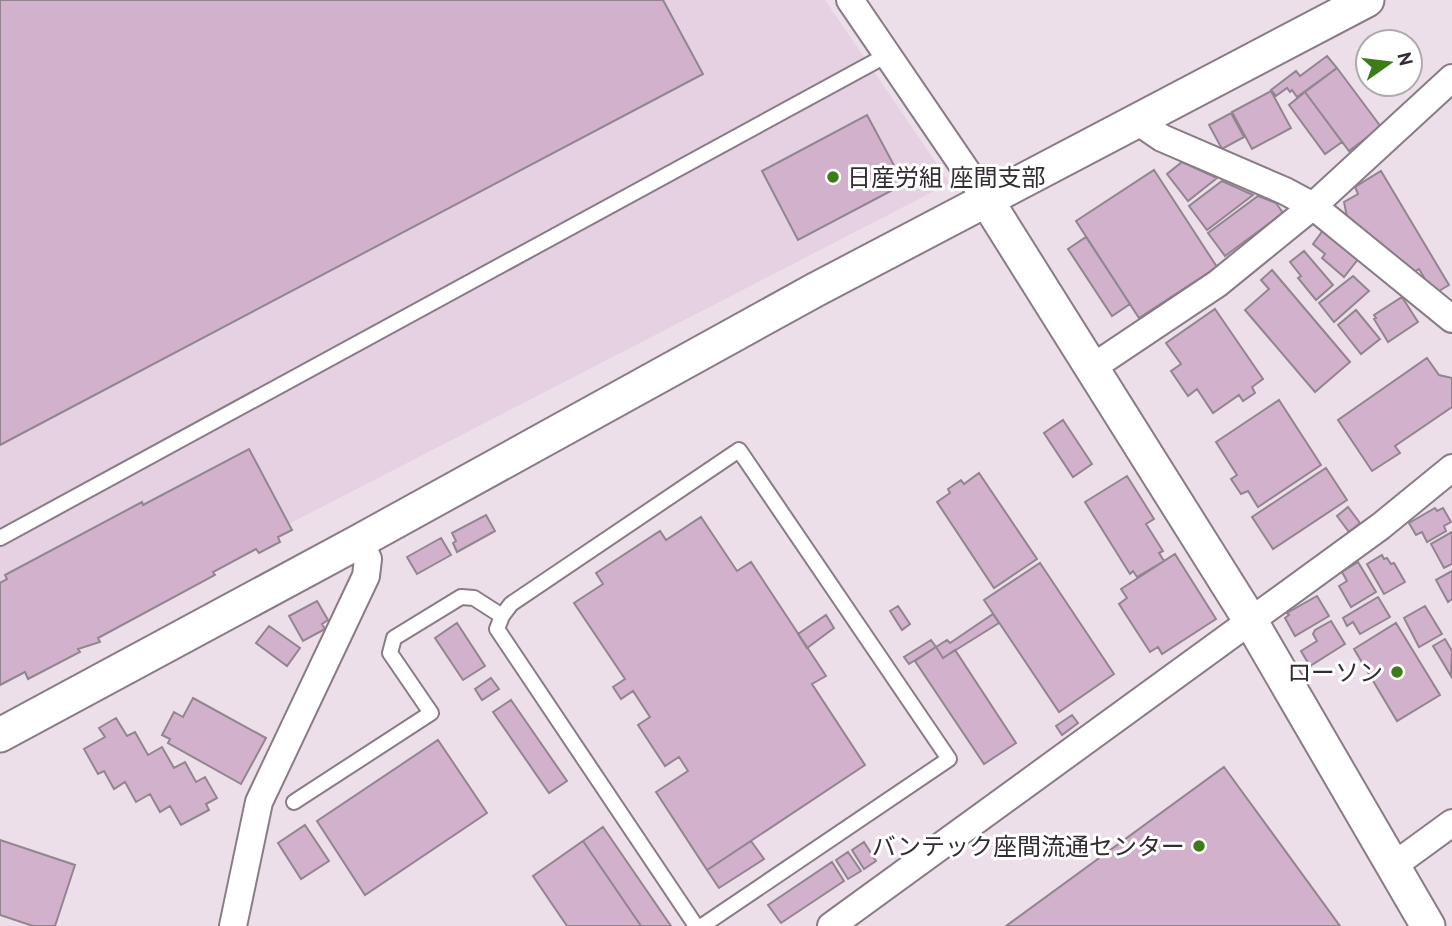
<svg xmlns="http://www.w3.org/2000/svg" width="1452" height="926" viewBox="0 0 1452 926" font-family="'PT Sans','Noto Sans JP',sans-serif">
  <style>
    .built { fill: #e5d1e2 }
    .building { fill: #d2b1cc; stroke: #91858f; stroke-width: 2 }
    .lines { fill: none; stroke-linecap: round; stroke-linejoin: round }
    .service-casing { stroke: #887c86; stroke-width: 18 }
    .minor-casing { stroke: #887c86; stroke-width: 30 }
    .tertiary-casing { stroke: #887c86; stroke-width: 37 }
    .service { stroke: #fff; stroke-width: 14 }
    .minor { stroke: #fff; stroke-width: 26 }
    .tertiary { stroke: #fff; stroke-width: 33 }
    .poi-dot { fill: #3e7c19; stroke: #fff; stroke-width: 2.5 }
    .labels { text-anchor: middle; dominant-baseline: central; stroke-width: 6; stroke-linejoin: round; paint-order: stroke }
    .poi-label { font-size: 24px; fill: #322d32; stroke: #fff; text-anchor: end }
  </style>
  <rect width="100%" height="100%" fill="#eddfea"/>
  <path class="built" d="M 0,0 L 825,0 L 950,183 L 0,673 Z"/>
  <path class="building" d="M 0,0 L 663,0 L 703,74 L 0,445 Z
    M 1327,56 L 1337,68 L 1297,97 L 1292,90 L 1290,92 L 1287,88 L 1276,96 L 1271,90 L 1296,71 L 1300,76 Z
    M 1337,68 L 1381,127 L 1349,151 L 1305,92 Z
    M 1271,91 L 1291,128 L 1252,149 L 1232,112 Z
    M 1305,92 L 1342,142 L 1325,154 L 1289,105 Z
    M 1231,113 L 1244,137 L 1222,149 L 1209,125 Z
    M 867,115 L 904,184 L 798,240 L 762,171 Z
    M 1182,162 L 1217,178 L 1188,201 L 1167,174 Z
    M 1154,170 L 1217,267 L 1139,318 L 1076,221 Z
    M 1381,171 L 1449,285 L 1434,294 L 1419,269 L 1409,275 L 1348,222 L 1344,202 L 1358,194 L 1355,187 Z
    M 1222,181 L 1253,195 L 1207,230 L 1189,206 Z
    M 1258,196 L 1276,203 L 1283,213 L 1225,256 L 1208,233 Z
    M 1324,229 L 1359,258 L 1344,277 L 1322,258 L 1325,254 L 1313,244 Z
    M 1086,237 L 1130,304 L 1112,316 L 1068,249 Z
    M 1304,251 L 1333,285 L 1316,300 L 1298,278 L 1301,276 L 1290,262 Z
    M 1272,270 L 1350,362 L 1315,392 L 1245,310 L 1269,289 L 1261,280 Z
    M 1353,276 L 1369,291 L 1334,322 L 1319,303 Z
    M 1402,297 L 1418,322 L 1388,342 L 1374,319 L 1376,318 L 1374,315 Z
    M 1215,309 L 1263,379 L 1252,387 L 1255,393 L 1243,401 L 1239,395 L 1213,413 L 1197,389 L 1188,396 L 1171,371 L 1181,364 L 1166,343 Z
    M 1356,310 L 1380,339 L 1361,354 L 1338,325 Z
    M 1427,358 L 1439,375 L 1452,378 L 1452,407 L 1395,446 L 1400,453 L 1372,471 L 1338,420 Z
    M 1279,400 L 1321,465 L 1258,507 L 1248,491 L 1241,494 L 1231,479 L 1237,475 L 1216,442 Z
    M 1063,420 L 1092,464 L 1073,477 L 1044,433 Z
    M 249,449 L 292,530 L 278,537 L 280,542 L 259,553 L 256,549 L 213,572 L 215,575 L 98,638 L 100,642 L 78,649 L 80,652 L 28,679 L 25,672 L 0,685 L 0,583 L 7,579 L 5,575 L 142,502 L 143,505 Z
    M 1326,468 L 1347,500 L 1273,549 L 1252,517 Z
    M 979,473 L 1037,559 L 994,588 L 937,502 L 950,493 L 948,489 L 961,480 L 964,484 Z
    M 1127,476 L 1154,519 L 1146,524 L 1163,551 L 1159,553 L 1164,561 L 1137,577 L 1133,571 L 1130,574 L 1085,502 Z
    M 1348,507 L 1360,523 L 1349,532 L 1337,516 Z
    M 1435,508 L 1437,511 L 1443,508 L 1451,522 L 1444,526 L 1446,531 L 1427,542 L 1422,532 L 1416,535 L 1409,523 Z
    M 486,515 L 495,531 L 457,552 L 453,543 L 456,541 L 452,533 Z
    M 701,517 L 737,571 L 751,562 L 826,676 L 812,684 L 865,765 L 707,870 L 656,792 L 688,771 L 679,757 L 665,766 L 638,725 L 650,717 L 633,691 L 621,699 L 613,687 L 625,679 L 574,603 L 603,584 L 596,573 L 660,531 L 666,540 Z
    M 1452,532 L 1452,564 L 1444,568 L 1431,544 Z
    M 441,538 L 451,555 L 417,574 L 407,557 Z
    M 1175,554 L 1216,619 L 1162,654 L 1158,647 L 1150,652 L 1119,604 L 1127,598 L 1121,589 Z
    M 1382,555 L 1384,559 L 1387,558 L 1391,564 L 1394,563 L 1405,582 L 1384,594 L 1367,564 Z
    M 1358,562 L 1376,592 L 1351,607 L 1339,586 L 1347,581 L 1342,572 Z
    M 1040,563 L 1114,674 L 1059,712 L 984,600 Z
    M 1452,571 L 1452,599 L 1448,602 L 1436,580 Z
    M 1317,596 L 1329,616 L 1295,636 L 1285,618 L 1289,615 L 1287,613 Z
    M 1378,597 L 1390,617 L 1360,634 L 1353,622 L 1347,626 L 1343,618 Z
    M 317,601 L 328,620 L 322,624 L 325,629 L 303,641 L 289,616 Z
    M 898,606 L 910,624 L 902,630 L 890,611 Z
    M 1425,606 L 1442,634 L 1419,647 L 1404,618 Z
    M 993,614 L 999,623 L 943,658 L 936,647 L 947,640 L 950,643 Z
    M 826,615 L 834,628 L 807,648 L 798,634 Z
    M 1331,621 L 1345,644 L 1310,666 L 1301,651 L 1317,641 L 1313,634 L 1315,630 Z
    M 457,623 L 485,666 L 463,680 L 435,638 Z
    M 1396,623 L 1440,695 L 1397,721 L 1354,649 Z
    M 269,626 L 300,648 L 287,666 L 256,643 Z
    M 1445,639 L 1452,651 L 1451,676 L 1433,646 Z
    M 931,640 L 936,647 L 909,664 L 904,657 Z
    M 936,647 L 943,658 L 955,650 L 1016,743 L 984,764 L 915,661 Z
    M 491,678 L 499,689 L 482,700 L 475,689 Z
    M 193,698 L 266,738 L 241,784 L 168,743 L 170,739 L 162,735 L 174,712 L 183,717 Z
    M 511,700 L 567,781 L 549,793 L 493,712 Z
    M 1072,715 L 1078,723 L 1062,735 L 1056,726 Z
    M 116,718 L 127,736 L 135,732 L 148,755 L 162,747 L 174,768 L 185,762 L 196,782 L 205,777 L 217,798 L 206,804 L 209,810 L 181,825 L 170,806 L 160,812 L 150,794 L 136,802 L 125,782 L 114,789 L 104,771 L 98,774 L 84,749 L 105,737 L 99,728 Z
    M 438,740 L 487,813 L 365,895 L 317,821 Z
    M 1224,767 L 1340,926 L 1006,926 Z
    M 305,825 L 329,861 L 301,879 L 278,843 Z
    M 603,827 L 671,926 L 641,926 L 583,841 Z
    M 0,840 L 75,865 L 55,926 L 33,926 L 0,915 Z
    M 583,841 L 641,926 L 567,926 L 533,876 Z
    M 751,841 L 764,859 L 719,888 L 707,870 Z
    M 864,842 L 876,861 L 864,869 L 852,850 Z
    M 848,852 L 861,871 L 848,879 L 836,860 Z
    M 832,862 L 844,881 L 781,923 L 768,905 Z"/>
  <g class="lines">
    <g class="service-casing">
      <path id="service" d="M 0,538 L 887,55
        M 294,802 L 431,713 L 390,653 L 394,638 L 461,597 L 474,598 L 502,616
        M 696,926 L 497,629 L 502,616 L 511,604 L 739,450 L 949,759 L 702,926"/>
    </g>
    <g class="minor-casing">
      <path id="minor" d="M 850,0 L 987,201
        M 1137,121 L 1162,138 L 1285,191 L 1313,206 L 1452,319
        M 1093,367 L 1217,284 L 1313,206 L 1452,78
        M 1393,866 L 1452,823
        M 233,926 L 259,802 L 366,576 L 368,559 L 360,541
        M 831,926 L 1381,526 L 1452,468"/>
    </g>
    <g class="tertiary-casing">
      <path id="tertiary" d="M 987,201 L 1250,620 L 1428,926
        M 0,735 L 360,541 L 815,290 L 1367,0"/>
    </g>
    <use href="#service" class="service"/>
    <use href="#minor" class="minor"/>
    <use href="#tertiary" class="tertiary"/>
  </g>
  <g class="poi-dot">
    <circle cx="833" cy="177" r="7"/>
    <circle cx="1397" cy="672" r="7"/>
    <circle cx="1199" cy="846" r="7"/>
  </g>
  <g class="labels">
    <g class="poi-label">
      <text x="847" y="177" text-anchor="start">日産労組 座間支部</text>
      <text x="1383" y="672">ローソン</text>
      <text x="1185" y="846">バンテック座間流通センター</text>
    </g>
  </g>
  <g transform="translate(1389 63) rotate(76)"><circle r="33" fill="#ffffff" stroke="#adabad" stroke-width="2"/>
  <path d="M0-5L12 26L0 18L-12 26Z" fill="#3e7c19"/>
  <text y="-10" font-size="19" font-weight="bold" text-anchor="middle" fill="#322d32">N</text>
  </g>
</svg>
